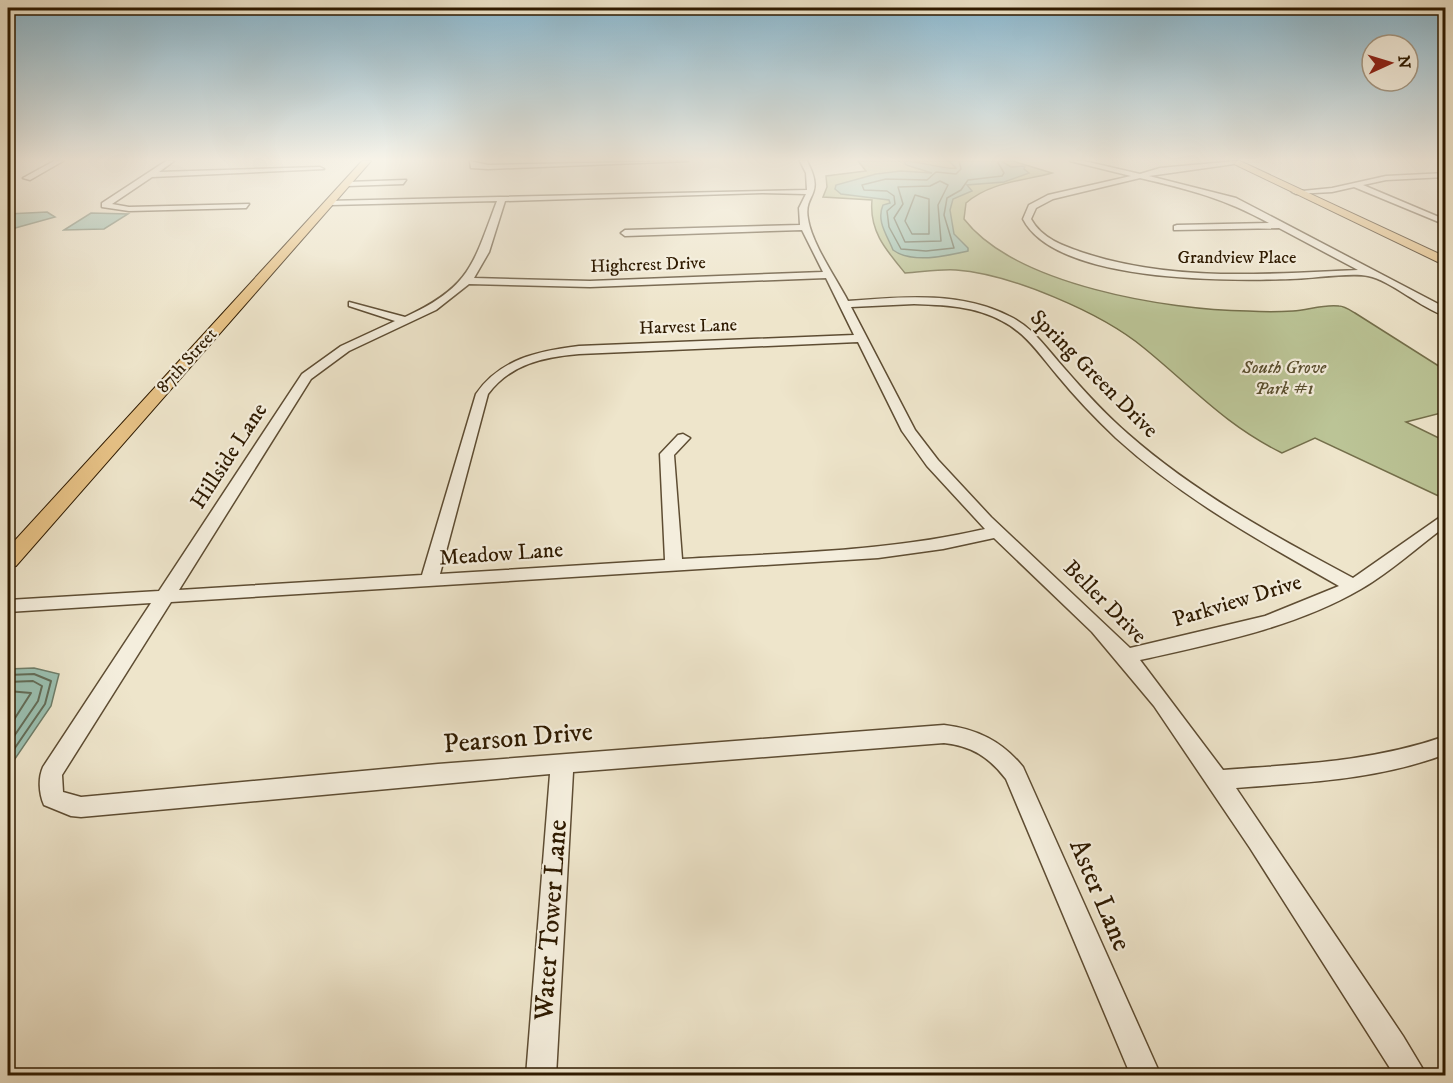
<svg xmlns="http://www.w3.org/2000/svg" width="1453" height="1083" viewBox="0 0 1453 1083" font-family="'IM FELL DW Pica',serif">
  <style>
    .green { fill: #bbc496; stroke: #746f4b; stroke-width: 1.5 }
    .water { fill: #9bc0b1; stroke: #6f7e6a; stroke-width: 1.5 }
    .lines { fill: none; stroke-linecap: round; stroke-linejoin: round }
    .shore-far1 { stroke: #646d58; stroke-width: 1.5 }
    .shore { stroke: #646d58; stroke-width: 2 }
    .minor-casing { stroke: #5e4d33; stroke-width: 3 }
    .major-casing { stroke: #2e1a00; stroke-width: 2 }
    .minor { fill: #f4eedd; fill-rule: evenodd }
    .major { fill: #e7c286; fill-rule: evenodd }
    .labels { text-anchor: middle; dominant-baseline: central; stroke-width: 4.5; stroke-linejoin: round; paint-order: stroke }
    .far-street-label { font-size: 18px; fill: #2e1a00; stroke: #f4eedd }
    .far-park-label { font-size: 18px; font-style: italic; fill: #584d2d; stroke: #f4eedd }
    .street-label { font-size: 22px; fill: #2e1a00; stroke: #f4eedd }
    .near-street-label { font-size: 27px; fill: #2e1a00; stroke: #f4eedd }
  </style>
  <rect width="100%" height="100%" fill="#eee5cb"/>
  <filter id="stains"><feTurbulence type="fractalNoise" baseFrequency=".00333" numOctaves="4"/><feColorMatrix values="0 0 0 0 .2 0 0 0 0 .09 0 0 0 0 .02 0 0 0 .5 -.17"/></filter>
  <radialGradient id="worn" r=".72"><stop offset=".6" stop-color="#630" stop-opacity="0"/><stop offset="1" stop-color="#630" stop-opacity=".3"/></radialGradient>
  <path class="green" d="M 858,161 L 1013,161 L 1052,173 C 1023,181 990,182 966,203 L 964,219 C 1015,285 1167,310 1248,311 C 1263,312 1278,312 1293,311 C 1308,310 1324,304 1339,306 C 1344,306 1350,310 1355,313 L 1445,370 L 1445,412 L 1406,422 L 1445,441 L 1445,499 L 1315,438 L 1282,453 C 1225,425 1192,387 1144,348 C 1102,313 1011,274 956,270 C 939,269 922,272 905,273 C 886,250 869,231 872,200 L 823,197 L 827,187 L 826,176 L 866,171 Z"/>
  <path class="water" d="M 904,161 C 920,161 945,170 956,168 L 949,161 L 1001,161 L 1011,167 L 1025,166 L 1024,169 L 1029,173 L 1004,182 L 967,185 L 972,191 L 953,199 L 950,210 L 954,234 L 968,248 L 968,251 C 946,256 912,264 893,250 C 887,235 876,221 883,205 L 890,203 L 889,200 L 841,194 L 835,189 L 836,185 L 876,174 L 901,171 L 932,173 L 906,165 Z
    M 47,212 L 55,217 L 8,230 L 8,214 Z
    M 91,213 L 128,214 L 104,229 L 64,230 Z
    M 34,668 L 59,674 L 51,706 L 8,769 L 8,669 Z"/>
  <g class="lines">
    <path class="shore-far1" d="M 959,161 L 961,169 L 956,174 L 936,172 L 927,180 L 886,179 L 862,185 L 864,190 L 887,191 L 894,196 L 895,204 L 887,211 L 889,227 L 901,249 L 926,251 L 954,248 L 944,215 L 947,198 L 961,190 L 968,180 L 1002,176 L 1004,173 L 997,161
      M 940,181 L 948,185 L 938,205 L 941,241 L 905,242 L 894,218 L 903,204 L 898,187 L 930,186 Z
      M 915,195 L 929,199 L 929,234 L 912,234 L 905,221 Z"/>
    <path class="shore" d="M 8,675 L 34,674 L 51,681 L 45,704 L 8,758
      M 8,682 L 33,681 L 42,686 L 38,701 L 8,745
      M 8,691 L 31,693 L 8,729"/>
    <g class="minor-casing">
      <path id="minor" d="M 54,161 L 63,161 L 30,180 L 23,178 Z
        M 166,161 L 174,161 L 159,172 L 320,167 L 324,169 L 152,177 L 112,204 L 129,207 L 249,204 L 246,208 L 129,211 L 102,207 L 102,203 Z
        M 470,161 L 488,165 L 688,161 L 488,169 L 471,168 Z
        M 800,161 L 807,161 C 826,197 803,193 808,219 C 812,244 836,278 848,301 C 901,297 959,291 1009,316 C 1033,327 1047,349 1064,368 C 1084,391 1105,414 1128,434 C 1195,493 1274,536 1353,578 L 1446,513 L 1446,526 C 1417,547 1392,571 1361,589 C 1294,628 1215,643 1140,660 L 1223,770 C 1301,764 1371,762 1446,736 L 1446,754 C 1377,780 1308,782 1236,788 L 1403,1036 L 1427,1076 L 1395,1076 L 1250,848 L 1154,706 L 1092,632 L 994,538 L 943,549 L 878,558 L 171,602 L 62,775 L 63,792 L 81,797 L 438,764 L 944,725 C 977,729 1002,741 1023,767 L 1161,1076 L 1131,1076 L 1006,779 C 989,757 972,746 944,743 L 573,772 L 556,1076 L 526,1076 L 550,774 L 81,817 L 71,816 L 44,805 C 39,794 38,778 43,767 L 151,603 L 8,612 L 8,600 L 159,591 L 302,374 L 341,346 L 395,321 L 349,306 L 349,302 L 405,317 C 471,287 473,264 497,201 L 330,205 L 327,201 L 807,190 L 806,173 ZM 762,193 L 806,194 L 799,208 L 800,225 L 625,230 L 621,233 L 625,236 L 802,230 L 823,272 L 590,281 L 474,278 L 489,252 L 505,201 ZM 826,278 L 854,335 L 579,346 C 538,351 500,359 476,394 L 422,575 L 179,590 L 311,379 L 349,351 L 436,310 L 469,284 L 590,287 ZM 914,304 C 944,305 975,306 1002,321 C 1026,333 1040,355 1057,375 C 1075,397 1095,418 1116,438 C 1182,498 1261,542 1339,586 L 1265,616 L 1130,648 L 991,517 L 938,460 L 915,430 L 851,307 ZM 858,342 L 902,431 L 927,466 L 985,529 C 886,552 784,553 682,559 L 674,455 L 690,438 L 683,434 L 678,435 L 660,454 L 665,560 L 440,574 L 488,394 C 510,364 544,357 579,354 Z
        M 1070,161 L 1084,161 L 1140,174 L 1160,168 L 1237,161 L 1234,164 L 1149,176 L 1236,198 L 1446,308 L 1446,316 C 1422,309 1390,280 1368,276 C 1350,272 1311,279 1290,279 C 1227,281 1056,283 1023,219 L 1029,205 L 1048,195 L 1131,176 ZM 1140,178 C 1191,190 1223,198 1269,223 L 1177,225 L 1174,226 L 1174,230 L 1279,228 L 1358,270 C 1266,274 1173,282 1084,253 C 1064,246 1042,239 1031,219 L 1036,208 L 1053,199 Z
        M 1446,173 L 1446,177 L 1386,180 L 1363,185 L 1446,220 L 1446,225 L 1354,187 L 1332,192 L 1296,194 L 1292,192 L 1332,188 L 1386,176 Z
        M 406,180 L 403,184 L 347,186 L 343,184 L 347,182 Z"/>
    </g>
    <g class="major-casing">
      <path id="major" d="M 362,161 L 371,161 L 16,566 L 8,568 L 8,548 Z
        M 1228,161 L 1240,161 L 1446,257 L 1446,266 Z"/>
    </g>
    <use href="#minor" class="minor"/>
    <use href="#major" class="major"/>
  </g>
  <linearGradient id="sky" x2="0" y2="1"><stop stop-color="#89b9d2"/><stop offset="0.51" stop-color="#f7f3e8"/><stop offset="1" stop-color="#f7f3e8" stop-opacity="0"/></linearGradient>
  <rect width="1453" height="313" fill="url(#sky)"/>
  <g class="labels">
    <g class="far-street-label">
      <text x="1237" y="258">Grandview Place</text>
      <text transform="translate(648 265) rotate(-2)">Highcrest Drive</text>
      <text transform="translate(688 327) rotate(-2)">Harvest Lane</text>
      <text transform="translate(187 361) rotate(-48)">87th Street</text>
    </g>
    <g class="far-park-label">
      <text x="1284" y="368">South Grove<tspan x="1284" dy="21">Park #1</tspan></text>
    </g>
    <g class="street-label">
      <text transform="translate(1094 374) rotate(45)">Spring Green Drive</text>
      <text transform="translate(229 456) rotate(-57)">Hillside Lane</text>
      <text transform="translate(501 554) rotate(-4)">Meadow Lane</text>
      <text transform="translate(1237 601) rotate(-17)">Parkview Drive</text>
      <text transform="translate(1105 602) rotate(45)">Beller Drive</text>
    </g>
    <g class="near-street-label">
      <text transform="translate(518 738) rotate(-5)">Pearson Drive</text>
      <text transform="translate(1100 895) rotate(67)">Aster Lane</text>
      <text transform="translate(551 920) rotate(-86)">Water Tower Lane</text>
    </g>
  </g>
  <rect width="1453" height="1083" fill="none" stroke="#eee5cb" stroke-width="30"/>
  <rect x="9" y="9" width="1435" height="1065" fill="none" stroke="#2e1a00" stroke-width="3"/>
  <rect x="15" y="15" width="1423" height="1053" fill="none" stroke="#2e1a00" stroke-width="1.5"/>
  <g transform="translate(1390 63) rotate(86)"><circle r="28" fill="#f4eedd" stroke="#a59985" stroke-width="1.5"/>
  <path d="M0-4.5L10 22L0 15L-10 22Z" fill="#8f2418"/>
  <text y="-9" font-size="16" font-weight="bold" text-anchor="middle" fill="#2e1a00">N</text>
  </g>
  <rect width="100%" height="100%" filter="url(#stains)"/>
  <rect width="100%" height="100%" fill="url(#worn)"/>
</svg>
